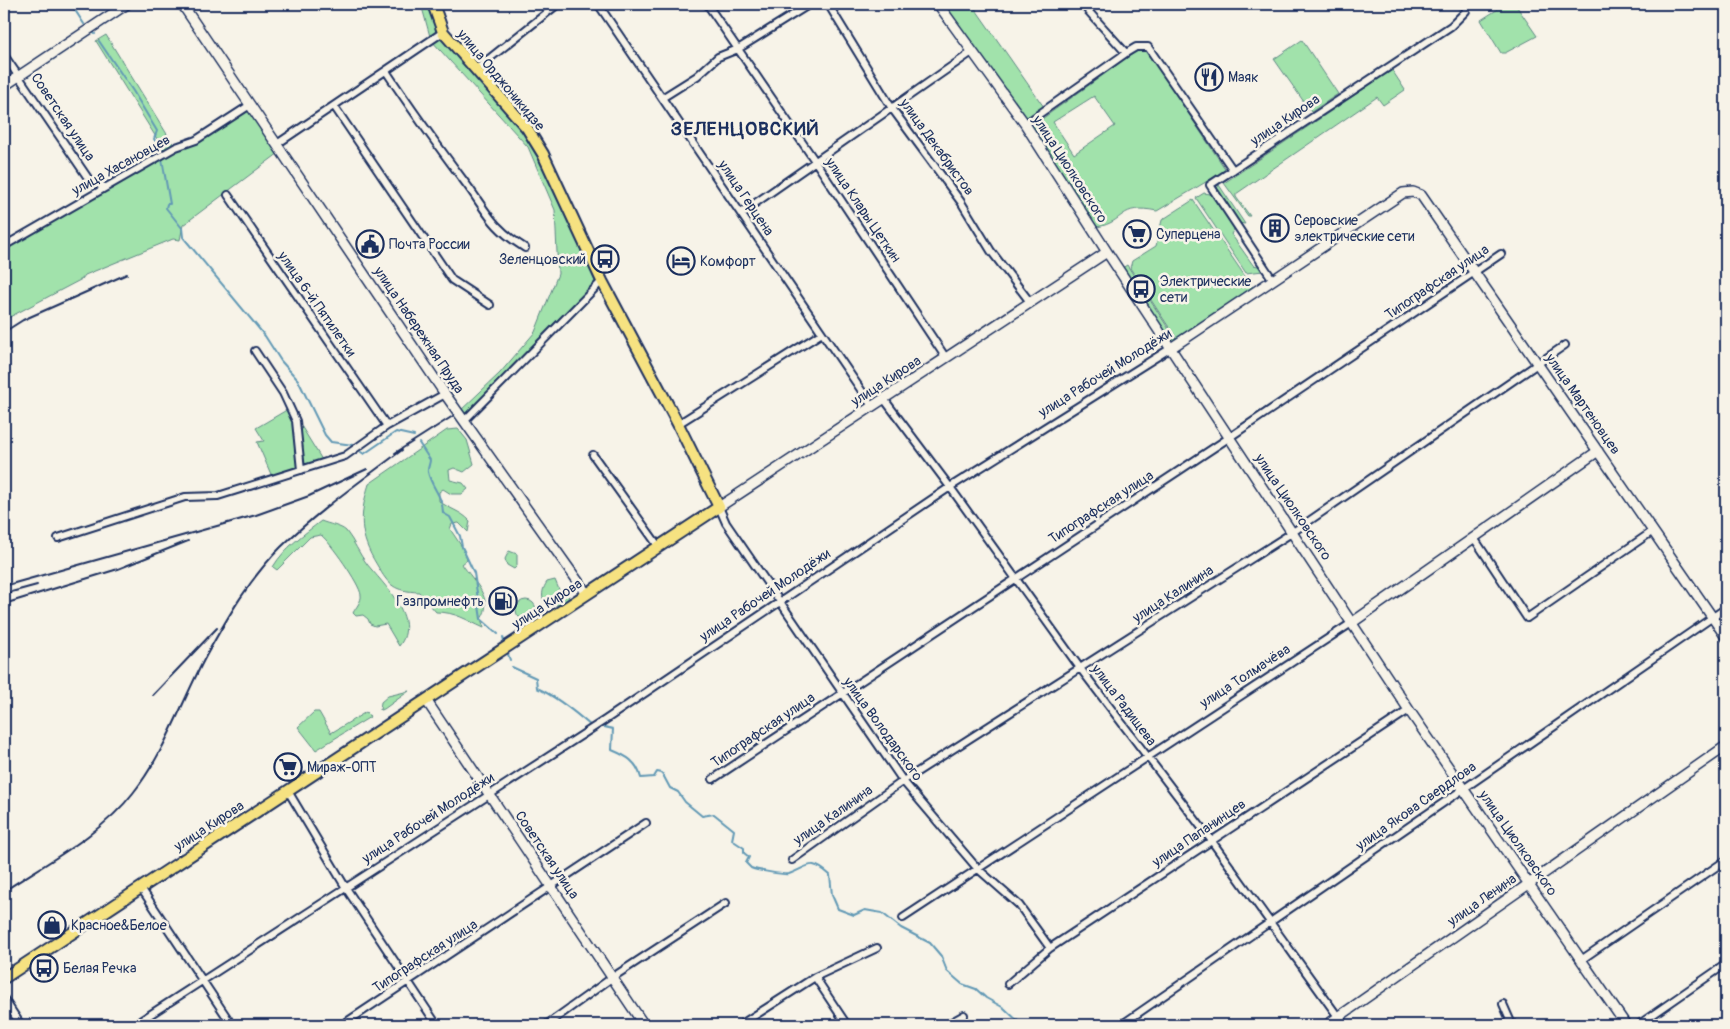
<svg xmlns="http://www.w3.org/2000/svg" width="1730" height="1029" viewBox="0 0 1730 1029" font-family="Pangolin,sans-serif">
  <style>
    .green { fill: #a1e2ab; stroke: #5e8884; fill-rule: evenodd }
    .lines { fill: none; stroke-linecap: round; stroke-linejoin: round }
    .stream { stroke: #6299b5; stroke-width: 2 }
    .street-casing { stroke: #1b2f5e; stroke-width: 10 }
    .secondary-casing { stroke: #1b2f5e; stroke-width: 12 }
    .primary-casing { stroke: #1b2f5e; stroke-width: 14 }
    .street { stroke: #f7f3e8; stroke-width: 6 }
    .secondary { stroke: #f7f3e8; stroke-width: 9 }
    .primary { stroke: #f6e281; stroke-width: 10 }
    .rail { stroke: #1b2f5e; stroke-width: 2 }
    .labels { text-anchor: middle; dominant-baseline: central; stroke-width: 5; stroke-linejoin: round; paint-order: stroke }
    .poi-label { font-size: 14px; fill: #1b2f5e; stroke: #f7f3e8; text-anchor: start }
    .street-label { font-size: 14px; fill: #1b2f5e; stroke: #f7f3e8 }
    .district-label { font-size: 19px; font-weight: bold; letter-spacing: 1px; fill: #1b2f5e; stroke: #f7f3e8 }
  </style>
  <rect width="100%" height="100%" fill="#f7f3e8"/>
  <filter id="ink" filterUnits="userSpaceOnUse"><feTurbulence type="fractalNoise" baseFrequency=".02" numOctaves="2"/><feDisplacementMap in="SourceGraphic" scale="10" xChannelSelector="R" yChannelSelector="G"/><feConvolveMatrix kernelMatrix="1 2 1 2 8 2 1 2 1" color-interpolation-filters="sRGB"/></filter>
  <g filter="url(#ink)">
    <path class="green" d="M 421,4 L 433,4 L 443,32 L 527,128 L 602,281 L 465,420 L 459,412 L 500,373 L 535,332 L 558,274 L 555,210 L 528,147 L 431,40 Z
      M 938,4 L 972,4 L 1046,110 L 1025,124 Z
      M 1506,4 L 1515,4 L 1537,36 L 1505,53 L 1501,53 L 1481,20 Z
      M 106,35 L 173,144 L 164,150 L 96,41 Z
      M 1302,40 L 1338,94 L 1311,112 L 1274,59 Z
      M 1138,50 L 1146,51 L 1150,56 L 1226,170 L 1157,211 C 1118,203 1126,222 1097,227 L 1032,126 ZM 1094,96 L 1115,126 L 1074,154 L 1053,122 Z
      M 1392,70 L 1405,90 L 1383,105 L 1377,97 L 1236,194 L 1236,197 L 1250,216 L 1248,216 L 1224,183 Z
      M 248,107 L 279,153 L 183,225 L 180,240 L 173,239 L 85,275 L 82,279 L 4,320 L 4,248 Z
      M 1219,185 L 1245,224 L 1238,223 L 1216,190 Z
      M 1204,193 L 1210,194 L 1235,228 L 1231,234 L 1253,265 L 1258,266 L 1263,271 L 1246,273 L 1196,198 Z
      M 1193,200 L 1253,288 L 1176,338 L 1130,268 L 1132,261 L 1156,246 L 1162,220 Z
      M 1127,265 L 1178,343 L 1171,348 L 1119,270 Z
      M 290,408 L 324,463 L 273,479 L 257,442 L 264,441 L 256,428 Z
      M 458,429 L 467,440 L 474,464 L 464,472 L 454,468 L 449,470 L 450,480 L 463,483 L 468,489 L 462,494 L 451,494 L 443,489 L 439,492 L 439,501 C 449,509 461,511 470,521 L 468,532 L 459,523 L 452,524 L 450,529 L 464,550 L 467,560 L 462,564 C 473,581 495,599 481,619 L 484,628 C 466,620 456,612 436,612 L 419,592 C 394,591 389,586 377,565 C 359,536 359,516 369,484 L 447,430 Z
      M 321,521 C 328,524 341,526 346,531 C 354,541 359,554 367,564 C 383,584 421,619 399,646 L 386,624 L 375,626 L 370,624 L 368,619 L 363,615 L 356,616 L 353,613 C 356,607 362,601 361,595 C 360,584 330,542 321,535 L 310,537 L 277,570 L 273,567 C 285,547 303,535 321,521 Z
      M 509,551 L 517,554 L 517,566 L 514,569 L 507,565 L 505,559 Z
      M 555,580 L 560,592 L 569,592 L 568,600 L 561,606 L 544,602 C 541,594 543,588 547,582 Z
      M516 610a10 10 0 1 1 20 0a10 10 0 1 1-20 0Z
      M 409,691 L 384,709 L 380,710 L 381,702 L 388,696 Z
      M 314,712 L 319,712 L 331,733 L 366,712 L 370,717 L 316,750 L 298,727 Z"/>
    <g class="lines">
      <path class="stream" d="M 71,4 L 84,24
        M 94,33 L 95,34
        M 99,41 L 133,91 L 157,131 L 154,139 L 160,148
        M 162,159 L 170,204 L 167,204 L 166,208 L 182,228 L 183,237 L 265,336 L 281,361 L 298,380 L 325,435 L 331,442 L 353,445
        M 419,443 L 430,460 C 430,464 427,469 428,472 C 431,487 443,496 443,513 L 450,517 L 460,536 L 462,547 L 474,573 L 481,619 L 498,634
        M 361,452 L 364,454 L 396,432 L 414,436
        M 503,637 L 504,641
        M 508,654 L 510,660
        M 512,667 L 536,678 L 537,688 C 555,696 575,712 591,726
        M 600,726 L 613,729 L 612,750 C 626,756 637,761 641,778 L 654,777 L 657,772 L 662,773 L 670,788 L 678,792 L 685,802 L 702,816 L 714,814 L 734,830 L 732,840 L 744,848 L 744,853 L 749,857 L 746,863 L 751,868 C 755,870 784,875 789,874 C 809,867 810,857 830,875 L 832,895 L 838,909 L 854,915 L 865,910 L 882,913 L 901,928 L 930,943 L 941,956 L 947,971 L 962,984 L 976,989 L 986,998 L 1004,1008 L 1022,1025"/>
      <g class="street-casing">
        <path id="street" d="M 598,4 L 872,406
          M 707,4 L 815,161 L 946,358
          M 828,4 L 891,107 L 961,202 L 991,251 L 1030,302
          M 1082,4 L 1126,53
          M 4,55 L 90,181 L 105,187
          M 475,70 L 558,4
          M 386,71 C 411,109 437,145 464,181 C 487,211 490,226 525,248
          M 662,98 L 697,76 L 718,57 L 738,49 L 810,4
          M 334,106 L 452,280 L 490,305
          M 1025,124 L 1126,53 L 1136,47 L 1148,47 L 1233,170
          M 277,144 L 443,32
          M 228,195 L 387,426
          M 741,213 L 972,52
          M 4,246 L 176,147 L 196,140 L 250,105
          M 1273,280 L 1210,185 L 1451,26 L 1466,11 L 1465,4
          M 255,351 L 283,393 L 296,421 L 301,470
          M 884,399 L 950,487 L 1080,668 L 1211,840 L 1344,1025
          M 465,420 L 602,281
          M 678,424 L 822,333
          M 593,455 L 659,547
          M 719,507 L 726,523 L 903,781 L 977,868 L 1019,905 L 1050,948
          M 58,538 L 185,497 L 218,496 L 345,456 L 387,426 L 445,394
          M 1474,538 L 1527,618 L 1653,531
          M 713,779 L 1230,437 L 1501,254
          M 288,791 L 346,888 L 437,1025
          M 792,860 L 903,781 L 1293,532 L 1565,345
          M 141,888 L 232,1025
          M 903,918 L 1353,622
          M 1581,960 L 1726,860
          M 815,977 L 847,1025
          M 1008,984 L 1050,948 L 1409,710
          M 4,999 L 21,1025
          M 1503,1004 L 1510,1020
          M 134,1025 L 605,720 L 950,487 L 1171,348
          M 342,1025 L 646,823
          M 546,1025 L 613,977 L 726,903
          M 740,1025 L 815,977 L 877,948
          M 946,1025 L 964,1015
          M 1121,1025 L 1726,608
          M 1502,1025 L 1510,1020 L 1513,1025
          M 1638,1025 L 1726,964"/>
      </g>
      <g class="secondary-casing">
        <path id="secondary" d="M 182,4 L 445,394 L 587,594
          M 938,4 L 1025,124 L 1107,252 L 1409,710 L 1626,1025
          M 4,86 L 127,4
          M 1171,348 L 1403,193 L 1413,192 L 1421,195 L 1726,637
          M 719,507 L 1107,252
          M 1353,622 L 1598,451
          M 426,700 L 644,1025
          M 1327,1025 L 1726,746"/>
      </g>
      <g class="primary-casing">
        <path id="primary" d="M 4,978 L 719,507 L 678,424 L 602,281 L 543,154 L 527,128 L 443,32 L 433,4"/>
      </g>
      <use href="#street" class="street"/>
      <use href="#secondary" class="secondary"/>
      <use href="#primary" class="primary"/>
      <path class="rail" d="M 4,332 L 23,320 L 127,274
        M 395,453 L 453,416
        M 4,586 L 256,515 L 309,496 L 367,469
        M 4,594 L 37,585
        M 4,604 L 118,569 L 188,541
        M 153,695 L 217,628
        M 4,891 C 46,863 102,834 133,793 C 165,753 182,701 206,656 C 227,618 250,578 281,547 C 318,511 361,481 402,450"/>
    </g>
  </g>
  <defs>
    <g id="restaurant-ring" transform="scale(1.4375)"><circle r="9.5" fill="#f7f3e8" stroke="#1b2f5e" stroke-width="1.5"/><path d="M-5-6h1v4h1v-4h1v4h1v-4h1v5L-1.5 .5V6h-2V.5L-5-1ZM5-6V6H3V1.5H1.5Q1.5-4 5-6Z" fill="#1b2f5e"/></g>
    <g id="building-ring" transform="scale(1.4375)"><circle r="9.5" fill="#f7f3e8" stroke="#1b2f5e" stroke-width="1.5"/><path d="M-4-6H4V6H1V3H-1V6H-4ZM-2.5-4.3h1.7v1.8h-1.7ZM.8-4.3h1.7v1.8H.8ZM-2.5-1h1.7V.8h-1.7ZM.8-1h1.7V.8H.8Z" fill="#1b2f5e"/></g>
    <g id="supermarket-ring" transform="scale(1.4375)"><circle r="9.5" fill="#f7f3e8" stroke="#1b2f5e" stroke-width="1.5"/><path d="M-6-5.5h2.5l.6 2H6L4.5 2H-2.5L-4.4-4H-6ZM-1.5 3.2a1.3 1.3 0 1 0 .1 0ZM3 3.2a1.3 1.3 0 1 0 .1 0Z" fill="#1b2f5e"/></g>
    <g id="civic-ring" transform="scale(1.4375)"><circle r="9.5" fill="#f7f3e8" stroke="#1b2f5e" stroke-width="1.5"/><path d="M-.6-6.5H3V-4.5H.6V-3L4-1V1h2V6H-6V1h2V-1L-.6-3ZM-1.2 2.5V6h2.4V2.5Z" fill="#1b2f5e"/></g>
    <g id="bus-ring" transform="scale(1.4375)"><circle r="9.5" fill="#f7f3e8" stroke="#1b2f5e" stroke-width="1.5"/><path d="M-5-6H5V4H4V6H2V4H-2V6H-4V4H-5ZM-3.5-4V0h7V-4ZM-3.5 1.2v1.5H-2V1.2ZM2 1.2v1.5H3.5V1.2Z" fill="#1b2f5e"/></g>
    <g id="hotel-ring" transform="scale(1.4375)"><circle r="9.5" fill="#f7f3e8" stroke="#1b2f5e" stroke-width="1.5"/><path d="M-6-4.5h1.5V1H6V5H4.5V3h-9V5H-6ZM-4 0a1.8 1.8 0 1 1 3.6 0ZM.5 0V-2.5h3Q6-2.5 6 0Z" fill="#1b2f5e"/></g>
    <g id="fuel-ring" transform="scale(1.4375)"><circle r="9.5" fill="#f7f3e8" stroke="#1b2f5e" stroke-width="1.5"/><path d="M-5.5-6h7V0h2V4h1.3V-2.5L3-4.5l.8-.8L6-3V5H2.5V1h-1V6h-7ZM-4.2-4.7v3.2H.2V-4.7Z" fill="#1b2f5e"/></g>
    <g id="shop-ring" transform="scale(1.4375)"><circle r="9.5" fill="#f7f3e8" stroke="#1b2f5e" stroke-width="1.5"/><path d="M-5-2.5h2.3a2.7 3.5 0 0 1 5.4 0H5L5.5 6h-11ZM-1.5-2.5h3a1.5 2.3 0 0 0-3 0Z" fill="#1b2f5e"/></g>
  </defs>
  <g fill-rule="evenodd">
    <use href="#restaurant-ring" x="1209" y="77"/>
    <use href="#building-ring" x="1275" y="228"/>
    <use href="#supermarket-ring" x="1137" y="234"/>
    <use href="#civic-ring" x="370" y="244"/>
    <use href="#bus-ring" x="605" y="259"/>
    <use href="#hotel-ring" x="681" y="261"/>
    <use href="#bus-ring" x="1141" y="289"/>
    <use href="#fuel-ring" x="503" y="601"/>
    <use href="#supermarket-ring" x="288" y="767"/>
    <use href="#shop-ring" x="52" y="925"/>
    <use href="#bus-ring" x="44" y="968"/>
  </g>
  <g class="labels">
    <g class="poi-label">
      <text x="1228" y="77">Маяк</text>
      <text x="1294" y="220">Серовские<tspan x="1294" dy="16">электрические сети</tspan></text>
      <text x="1156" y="234">Суперцена</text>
      <text x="389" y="244">Почта России</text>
      <text x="586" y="259" text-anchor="end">Зеленцовский</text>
      <text x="700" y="261">Комфорт</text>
      <text x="1160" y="281">Электрические<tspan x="1160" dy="16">сети</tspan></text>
      <text x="484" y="601" text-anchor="end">Газпромнефть</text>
      <text x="307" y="767">Мираж-ОПТ</text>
      <text x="71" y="925">Красное&amp;Белое</text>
      <text x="63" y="968">Белая Речка</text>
    </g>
    <g class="street-label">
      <text transform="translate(501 80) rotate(50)">улица Орджоникидзе</text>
      <text transform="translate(63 117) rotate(56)">Советская улица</text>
      <text transform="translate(1285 120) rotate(-34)">улица Кирова</text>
      <text transform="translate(937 147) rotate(54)">улица Декабристов</text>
      <text transform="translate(121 165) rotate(-29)">улица Хасановцев</text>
      <text transform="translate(1070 169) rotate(57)">улица Циолковского</text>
      <text transform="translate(746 198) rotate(56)">улица Герцена</text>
      <text transform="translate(863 210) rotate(56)">улица Клары Цеткин</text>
      <text transform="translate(1437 282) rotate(-34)">Типографская улица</text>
      <text transform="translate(317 304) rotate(55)">улица 6-й Пятилетки</text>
      <text transform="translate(419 330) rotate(56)">улица Набережная Пруда</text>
      <text transform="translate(1105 373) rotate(-32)">улица Рабочей Молодёжи</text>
      <text transform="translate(886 381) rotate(-33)">улица Кирова</text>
      <text transform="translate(1583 404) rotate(55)">улица Мартеновцев</text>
      <text transform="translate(1101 507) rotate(-33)">Типографская улица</text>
      <text transform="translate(1293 507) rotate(56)">улица Циолковского</text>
      <text transform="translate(1173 594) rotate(-33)">улица Калинина</text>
      <text transform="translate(765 595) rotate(-34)">улица Рабочей Молодёжи</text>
      <text transform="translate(547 604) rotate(-33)">улица Кирова</text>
      <text transform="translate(1245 676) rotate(-33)">улица Толмачёва</text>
      <text transform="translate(1124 705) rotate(53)">улица Радищева</text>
      <text transform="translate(883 729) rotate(54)">улица Володарского</text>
      <text transform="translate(763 730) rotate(-34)">Типографская улица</text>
      <text transform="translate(1416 806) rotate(-35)">улица Якова Свердлова</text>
      <text transform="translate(833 815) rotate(-35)">улица Калинина</text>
      <text transform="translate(428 818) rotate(-33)">улица Рабочей Молодёжи</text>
      <text transform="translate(209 826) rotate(-33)">улица Кирова</text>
      <text transform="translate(1199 833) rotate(-34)">улица Папанинцев</text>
      <text transform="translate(1518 843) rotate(55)">улица Циолковского</text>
      <text transform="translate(547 855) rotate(56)">Советская улица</text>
      <text transform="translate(1482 900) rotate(-35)">улица Ленина</text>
      <text transform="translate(425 956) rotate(-33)">Типографская улица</text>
    </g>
    <g class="district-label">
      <text x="745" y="129">ЗЕЛЕНЦОВСКИЙ</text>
    </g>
  </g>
  <rect width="1730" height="1029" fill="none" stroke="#f7f3e8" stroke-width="20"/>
  <rect x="10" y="10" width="1710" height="1009" fill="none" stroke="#1b2f5e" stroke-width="2" filter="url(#ink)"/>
</svg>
